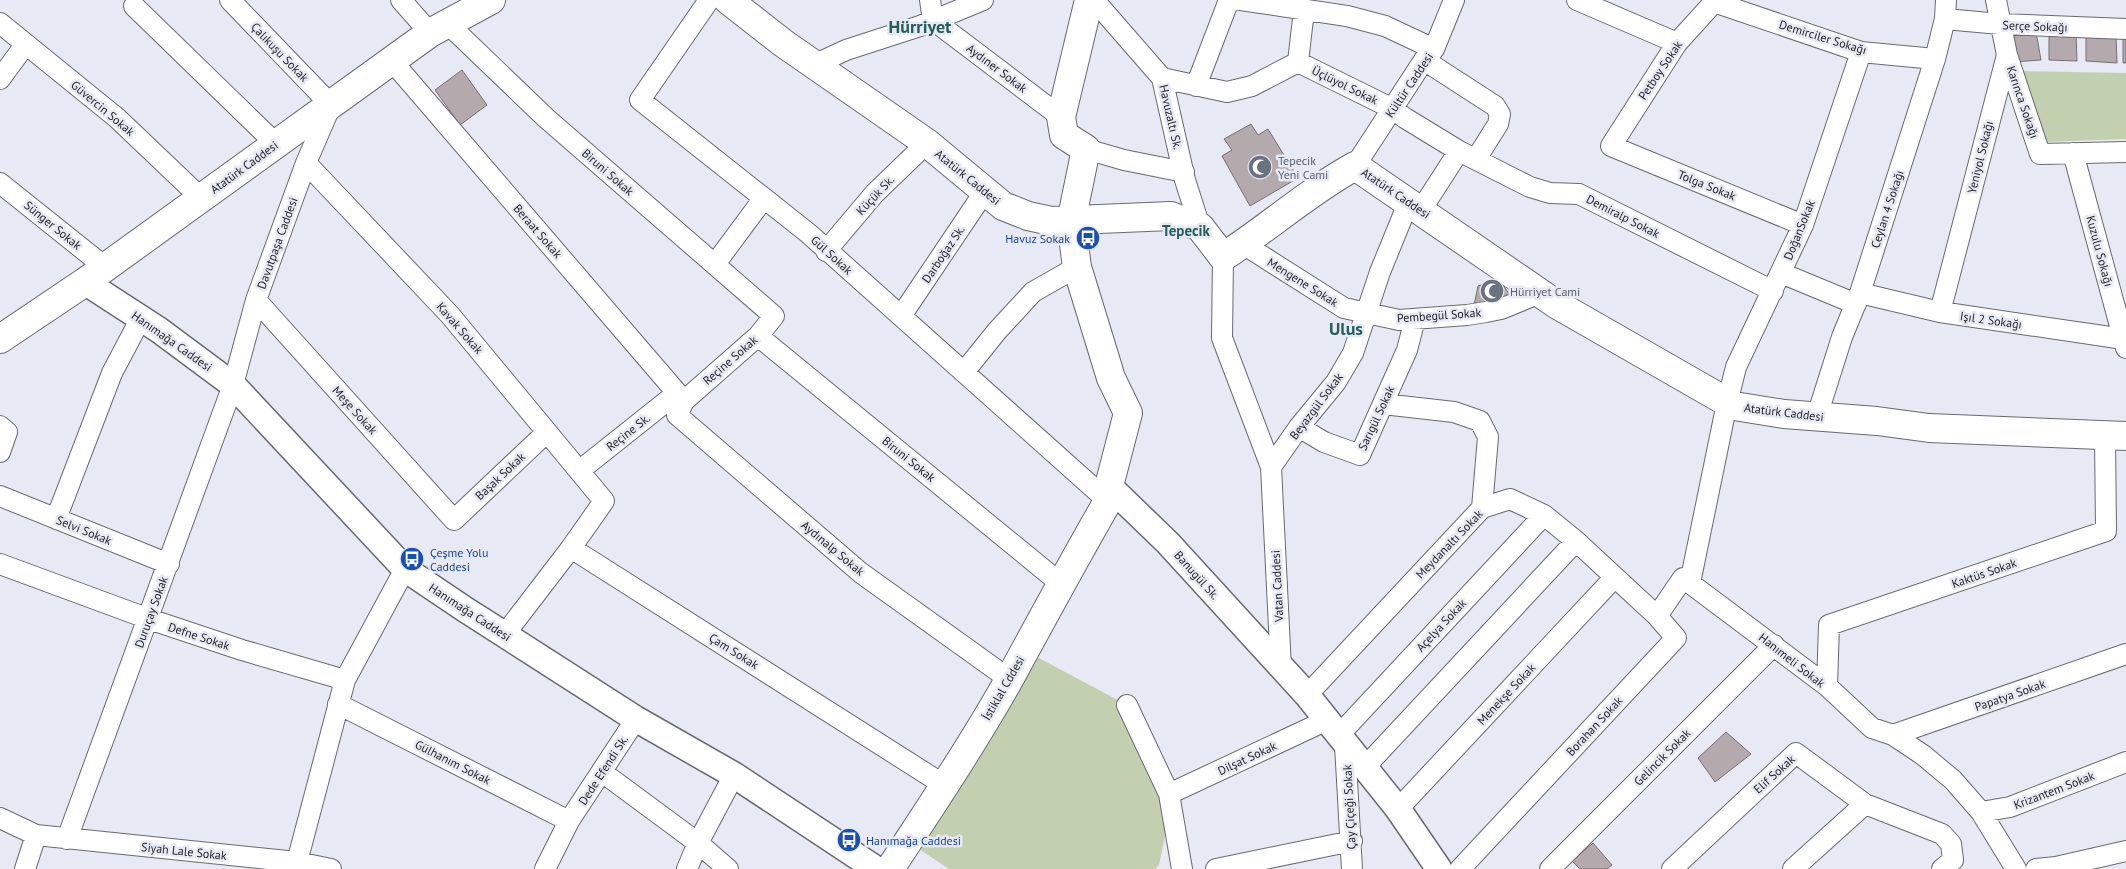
<svg xmlns="http://www.w3.org/2000/svg" width="2126" height="869" viewBox="0 0 2126 869" font-family="'PT Sans',sans-serif">
  <style>
    .green { fill: #c2d0b0 }
    .building { fill: #b4a9ad; stroke: #796f72 }
    .lines { fill: none; stroke-linecap: round; stroke-linejoin: round }
    .minor-casing { stroke: #676a72; stroke-width: 22 }
    .tertiary-casing { stroke: #676a72; stroke-width: 28 }
    .secondary-casing { stroke: #676a72; stroke-width: 30 }
    .minor { stroke: #fff; stroke-width: 20 }
    .tertiary { stroke: #fff; stroke-width: 25 }
    .secondary { stroke: #fff; stroke-width: 28 }
    .labels { text-anchor: middle; dominant-baseline: central; stroke-width: 5; stroke-linejoin: round; paint-order: stroke }
    .street-label { font-size: 12px; fill: #1f2023; stroke: #e7eaf4 }
    .worship-label { font-size: 12px; fill: #5b616d; stroke: #e7eaf4; text-anchor: start }
    .transit-label { font-size: 12px; fill: #164399; stroke: #e7eaf4; text-anchor: start }
    .quarter-label { font-size: 15px; font-weight: bold; fill: #265f5a; stroke: #e7eaf4 }
    .district-label { font-size: 18px; font-weight: bold; fill: #265f5a; stroke: #e7eaf4 }
  </style>
  <rect width="100%" height="100%" fill="#e7eaf4"/>
  <path class="green" d="M 2019,71 L 2126,73 L 2126,139 L 2043,142 Z
    M 1037,657 L 1127,705 L 1149,755 L 1168,822 L 1159,865 L 1155,869 L 949,869 L 919,849 Z"/>
  <path class="building" d="M 2036,32 L 2041,60 L 2013,62 L 2009,33 Z
    M 2049,32 L 2076,33 L 2077,61 L 2049,60 Z
    M 2086,34 L 2116,35 L 2117,63 L 2086,61 Z
    M 2123,35 L 2126,35 L 2126,63 L 2123,63 Z
    M 462,70 L 487,105 L 460,125 L 435,90 Z
    M 1251,124 L 1258,135 L 1268,129 L 1298,178 L 1250,206 L 1222,156 L 1232,150 L 1224,139 Z
    M 1498,279 L 1511,296 L 1476,307 L 1474,305 L 1478,286 Z
    M 1726,732 L 1751,754 L 1715,782 L 1698,758 Z
    M 1593,843 L 1612,865 L 1607,869 L 1580,869 L 1572,861 Z"/>
  <g class="lines">
    <g class="minor-casing">
      <path id="minor" d="M 401,0 L 430,33
        M 709,0 L 640,100 L 808,233 L 1108,501
        M 930,0 L 933,20 L 1061,117
        M 1094,0 L 1162,78 L 1185,180 L 1200,227
        M 1241,0 L 1347,16 L 1385,26 L 1434,49
        M 1577,0 L 1677,43
        M 1716,0 L 1677,43 L 1611,146 L 1803,225
        M 1714,2 L 1861,52 L 1935,59
        M 134,6 L 275,143
        M 1945,19 L 2000,24 L 2126,29
        M 0,23 L 117,118 L 201,198
        M 447,23 L 546,118 L 774,316 L 758,336 L 684,401 L 677,415 L 861,573 L 1009,679
        M 2007,55 L 2040,154 L 2126,152
        M 1424,60 L 1495,106 L 1500,114 L 1498,124 L 1476,159
        M 392,61 L 684,401
        M 1298,62 L 1393,109 L 1405,118 L 1459,151 L 1530,187 L 1550,193 L 1579,194 L 1773,291
        M 816,64 L 846,50 L 920,26 L 983,0
        M 1162,78 L 1227,92 L 1252,86 L 1298,62 L 1304,10
        M 0,79 L 25,45
        M 1196,86 L 1229,0
        M 1086,149 L 1124,160 L 1184,172
        M 2073,153 L 2126,348
        M 306,163 L 450,315 L 604,501 L 571,548 L 944,785
        M 1355,166 L 1424,60 L 1434,49 L 1454,0
        M 0,183 L 105,267
        M 1421,210 L 1459,151
        M 1243,244 L 1344,308 L 1399,320 L 1467,315 L 1486,312 L 1501,309 L 1540,293
        M 826,251 L 875,193 L 927,143
        M 1223,257 L 1222,338 L 1271,467 L 1281,668
        M 715,264 L 764,198
        M 1781,273 L 1856,304
        M 1860,293 L 1940,312 L 2124,339
        M 256,300 L 454,520 L 547,432
        M 1940,312 L 2007,55 L 1996,0
        M 901,316 L 985,191
        M 758,336 L 1060,583
        M 964,372 L 997,331 L 1033,292 L 1077,267
        M 1383,404 L 1454,412 L 1480,421 L 1488,437 L 1482,508
        M 1817,416 L 1842,337 L 1860,293 L 1935,59 L 1945,19 L 1946,0
        M 0,426 L 7,432 L 0,452
        M 1299,427 L 1324,442 L 1360,455 L 1407,350 L 1415,319
        M 1271,467 L 1299,427 L 1336,382 L 1353,353 L 1380,272 L 1409,201
        M 579,471 L 677,393
        M 0,496 L 169,564
        M 56,519 L 112,373 L 141,318
        M 0,564 L 149,619 L 242,650 L 345,680
        M 1690,583 L 1727,403 L 1736,367 L 1803,225 L 1861,52
        M 505,634 L 571,548
        M 1827,686 L 1829,625 L 2106,531 L 2105,434
        M 1307,695 L 1482,508 L 1510,499 L 1544,515 L 1576,541 L 1657,616
        M 338,704 L 569,821
        M 1127,705 L 1169,794 L 1182,869
        M 1893,735 L 2126,654
        M 1338,736 L 1544,515
        M 1345,745 L 1352,869
        M 1364,768 L 1576,541
        M 602,772 L 698,843 L 728,869
        M 1169,794 L 1325,721
        M 1398,809 L 1614,578
        M 1981,812 L 2010,807 L 2126,762
        M 0,818 L 36,835 L 297,862 L 331,869
        M 67,839 L 233,385 L 256,300 L 306,163 L 331,105 L 230,0
        M 297,862 L 345,680 L 405,569
        M 25,869 L 36,835
        M 545,869 L 569,821 L 636,719
        M 687,869 L 698,843 L 734,775
        M 1216,869 L 1352,841
        M 1460,869 L 1676,638 L 1657,616 L 1683,578 L 1827,686 L 1872,728 L 1893,735 L 1923,755 L 1953,780 L 1981,812 L 2016,869
        M 1550,869 L 1774,645
        M 1672,869 L 1796,753 L 1865,804 L 1942,834 L 1951,844 L 1953,860 L 1942,869
        M 1793,869 L 1865,804
        M 2036,869 L 2056,867 L 2126,851"/>
    </g>
    <g class="tertiary-casing">
      <path id="tertiary" d="M 85,282 L 159,330 L 233,385 L 405,569 L 466,610 L 636,719 L 734,775 L 876,869
        M 1109,486 L 1168,543 L 1307,695 L 1398,809 L 1439,869"/>
    </g>
    <g class="secondary-casing">
      <path id="secondary" d="M 728,0 L 783,43 L 927,143 L 1003,206 L 1028,216 L 1051,221 L 1171,216 L 1200,227 L 1223,257 C 1268,228 1308,192 1355,166 L 1556,304 L 1734,406 L 1784,414 L 1877,421 L 1929,428 L 2126,436
        M 0,339 L 85,282 L 430,33 L 491,0
        M 890,869 C 931,806 973,744 1010,678 C 1042,619 1074,560 1108,501 L 1109,486 L 1128,413 L 1111,378 L 1077,267 L 1071,222 L 1086,149 L 1064,135 L 1061,117 L 1089,0"/>
    </g>
    <use href="#minor" class="minor"/>
    <use href="#tertiary" class="tertiary"/>
    <use href="#secondary" class="secondary"/>
  </g>
  <defs>
    <g id="mosque-disc" transform="scale(1.25)"><circle r="9.5" fill="#6b7280" stroke="#e7eaf4"/><path d="M3.5-4.9A6 6 0 1 0 3.5 4.9A5 5 0 1 1 3.5-4.9Z" fill="#fff"/></g>
    <g id="bus-disc" transform="scale(1.25)"><circle r="9.5" fill="#1a4fb4" stroke="#e7eaf4"/><path d="M-5-6H5V4H4V6H2V4H-2V6H-4V4H-5ZM-3.5-4V0h7V-4ZM-3.5 1.2v1.5H-2V1.2ZM2 1.2v1.5H3.5V1.2Z" fill="#fff"/></g>
  </defs>
  <g fill-rule="evenodd">
    <use href="#mosque-disc" x="1260" y="167"/>
    <use href="#bus-disc" x="1088" y="238"/>
    <use href="#mosque-disc" x="1492" y="291"/>
    <use href="#bus-disc" x="412" y="559"/>
    <use href="#bus-disc" x="849" y="840"/>
  </g>
  <g class="labels">
    <g class="street-label">
      <text transform="translate(2035 26) rotate(2)">Serçe Sokağı</text>
      <text transform="translate(1823 37) rotate(17)">Demirciler Sokağı</text>
      <text transform="translate(280 52) rotate(46)">Çalıkuşu Sokak</text>
      <text transform="translate(997 68) rotate(37)">Aydıner Sokak</text>
      <text transform="translate(1660 70) rotate(-56)">Petboy Sokak</text>
      <text transform="translate(1345 85) rotate(26)">Üçlüyol Sokak</text>
      <text transform="translate(1409 85) rotate(-56)">Kültür Caddesi</text>
      <text transform="translate(2023 102) rotate(71)">Karınca Sokağı</text>
      <text transform="translate(103 108) rotate(40)">Güvercin Sokak</text>
      <text transform="translate(1171 117) rotate(77)">Havuzaltı Sk.</text>
      <text transform="translate(1980 157) rotate(-76)">Yeniyol Sokağı</text>
      <text transform="translate(244 167) rotate(-36)">Atatürk Caddesi</text>
      <text transform="translate(608 172) rotate(41)">Biruni Sokak</text>
      <text transform="translate(968 177) rotate(39)">Atatürk Caddesi</text>
      <text transform="translate(1707 185) rotate(22)">Tolga Sokak</text>
      <text transform="translate(1396 193) rotate(34)">Atatürk Caddesi</text>
      <text transform="translate(875 195) rotate(-47)">Küçük Sk.</text>
      <text transform="translate(1887 209) rotate(-72)">Ceylan 4 Sokağı</text>
      <text transform="translate(1623 216) rotate(27)">Demiralp Sokak</text>
      <text transform="translate(53 225) rotate(39)">Sünger Sokak</text>
      <text transform="translate(1799 230) rotate(-68)">DoğanSokak</text>
      <text transform="translate(538 231) rotate(49)">Beraat Sokak</text>
      <text transform="translate(277 243) rotate(-70)">Davutpaşa Caddesi</text>
      <text transform="translate(2100 251) rotate(75)">Kuzulu Sokağı</text>
      <text transform="translate(943 254) rotate(-56)">Darboğaz Sk.</text>
      <text transform="translate(832 255) rotate(42)">Gül Sokak</text>
      <text transform="translate(1303 282) rotate(32)">Mengene Sokak</text>
      <text transform="translate(1439 315) rotate(-4)">Pembegül Sokak</text>
      <text transform="translate(1991 320) rotate(8)">Işıl 2 Sokağı</text>
      <text transform="translate(460 328) rotate(49)">Kavak Sokak</text>
      <text transform="translate(172 341) rotate(35)">Hanımağa Caddesi</text>
      <text transform="translate(730 360) rotate(-41)">Reçine Sokak</text>
      <text transform="translate(1316 406) rotate(-53)">Beyazgül Sokak</text>
      <text transform="translate(355 410) rotate(48)">Meşe Sokak</text>
      <text transform="translate(1784 412) rotate(7)">Atatürk Caddesi</text>
      <text transform="translate(1376 418) rotate(-65)">Sarıgül Sokak</text>
      <text transform="translate(628 432) rotate(-38)">Reçine Sk.</text>
      <text transform="translate(909 459) rotate(39)">Biruni Sokak</text>
      <text transform="translate(500 476) rotate(-43)">Başak Sokak</text>
      <text transform="translate(84 530) rotate(22)">Selvi Sokak</text>
      <text transform="translate(1449 544) rotate(-46)">Meydanaltı Sokak</text>
      <text transform="translate(833 548) rotate(40)">Aydınalp Sokak</text>
      <text transform="translate(1984 573) rotate(-19)">Kaktüs Sokak</text>
      <text transform="translate(1197 575) rotate(48)">Banugül Sk.</text>
      <text transform="translate(1277 586) rotate(-93)">Vatan Caddesi</text>
      <text transform="translate(151 612) rotate(-70)">Duruçay Sokak</text>
      <text transform="translate(470 612) rotate(33)">Hanımağa Caddesi</text>
      <text transform="translate(1441 625) rotate(-47)">Açelya Sokak</text>
      <text transform="translate(199 636) rotate(18)">Defne Sokak</text>
      <text transform="translate(734 651) rotate(32)">Çam Sokak</text>
      <text transform="translate(1792 660) rotate(38)">Hanımeli Sokak</text>
      <text transform="translate(1003 688) rotate(-60)">İstiklal Cddesi</text>
      <text transform="translate(1506 694) rotate(-47)">Menekşe Sokak</text>
      <text transform="translate(2010 695) rotate(-19)">Papatya Sokak</text>
      <text transform="translate(1594 726) rotate(-47)">Borahan Sokak</text>
      <text transform="translate(1662 757) rotate(-45)">Gelincik Sokak</text>
      <text transform="translate(1247 758) rotate(-25)">Dilşat Sokak</text>
      <text transform="translate(453 762) rotate(27)">Gülhanım Sokak</text>
      <text transform="translate(603 770) rotate(-57)">Dede Efendi Sk.</text>
      <text transform="translate(1774 774) rotate(-42)">Elif Sokak</text>
      <text transform="translate(2054 790) rotate(-21)">Krizantem Sokak</text>
      <text transform="translate(1349 807) rotate(-93)">Çay Çiçeği Sokak</text>
      <text transform="translate(184 851) rotate(6)">Siyah Lale Sokak</text>
    </g>
    <g class="worship-label">
      <text x="1278" y="160">Tepecik<tspan x="1278" dy="14">Yeni Cami</tspan></text>
      <text x="1510" y="291">Hürriyet Cami</text>
    </g>
    <g class="transit-label">
      <text x="1070" y="238" text-anchor="end">Havuz Sokak</text>
      <text x="430" y="552">Çeşme Yolu<tspan x="430" dy="14">Caddesi</tspan></text>
      <text x="866" y="840">Hanımağa Caddesi</text>
    </g>
    <g class="quarter-label">
      <text x="1186" y="230">Tepecik</text>
    </g>
    <g class="district-label">
      <text x="920" y="26">Hürriyet</text>
      <text x="1346" y="328">Ulus</text>
    </g>
  </g>
</svg>
